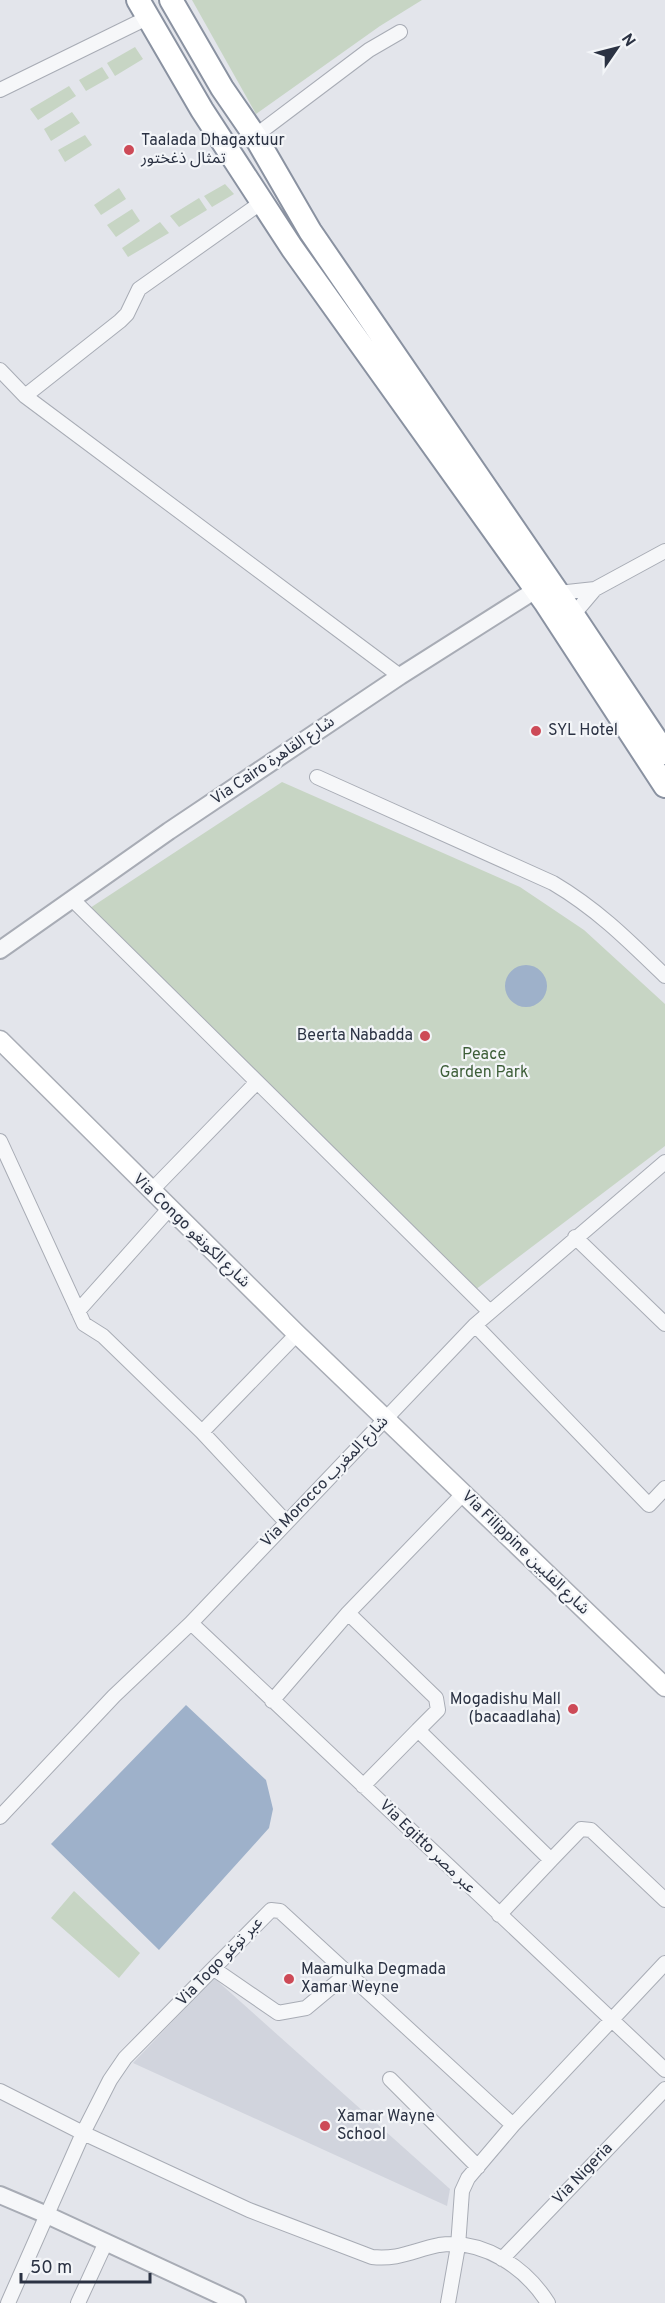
<svg xmlns="http://www.w3.org/2000/svg" width="665" height="2303" viewBox="0 0 665 2303" font-family="Overpass,'Noto Sans Arabic',sans-serif">
  <style>
    .built { fill: #d1d4dd }
    .green { fill: #c7d5c4 }
    .water { fill: #9eb1ca }
    .lines { fill: none; stroke-linecap: round; stroke-linejoin: round }
    .minor-casing { stroke: #a8acb5; stroke-width: 16 }
    .tertiary-casing { stroke: #a8acb5; stroke-width: 20 }
    .secondary-casing { stroke: #a8acb5; stroke-width: 21 }
    .trunk-casing { stroke: #8a92a1; stroke-width: 26 }
    .minor { stroke: #f6f7f9; stroke-width: 14 }
    .tertiary { stroke: #f6f7f9; stroke-width: 16 }
    .secondary { stroke: #fff; stroke-width: 18 }
    .trunk { stroke: #fff; stroke-width: 22 }
    .poi-dot { fill: #cd4a57; stroke: #f3f5f8; stroke-width: 2 }
    .labels { text-anchor: middle; dominant-baseline: central; stroke-width: 4.5; stroke-linejoin: round; paint-order: stroke }
    .poi-label { font-size: 16px; fill: #2b3243; stroke: #f3f5f8; text-anchor: start }
    .street-label { font-size: 16px; fill: #2b3243; stroke: #f3f5f8 }
    .park-label { font-size: 16px; fill: #3d5e38; stroke: #f3f5f8 }
  </style>
  <rect width="100%" height="100%" fill="#e3e5eb"/>
  <path class="built" d="M 214,1978 L 450,2189 L 447,2206 L 133,2063 Z"/>
  <path class="green" d="M 192,0 L 422,0 L 380,26 L 256,114 Z
    M 135,47 L 143,59 L 115,76 L 107,63 Z
    M 102,67 L 109,78 L 86,91 L 79,80 Z
    M 69,86 L 76,96 L 38,120 L 30,109 Z
    M 72,112 L 80,123 L 51,141 L 44,129 Z
    M 85,135 L 92,145 L 65,162 L 58,150 Z
    M 225,184 L 234,194 L 212,207 L 204,196 Z
    M 119,188 L 126,199 L 101,215 L 94,205 Z
    M 199,198 L 207,210 L 179,227 L 170,216 Z
    M 132,209 L 140,221 L 116,237 L 107,225 Z
    M 160,222 L 169,233 L 128,257 L 122,248 Z
    M 282,782 L 520,887 L 584,930 L 665,1004 L 665,1146 L 475,1290 L 90,908 Z
    M 74,1891 L 140,1953 L 119,1978 L 51,1918 Z"/>
  <path class="water" d="M505 986a21 21 0 1 1 42 0a21 21 0 1 1-42 0Z
    M 186,1705 L 266,1780 L 273,1809 L 269,1828 L 159,1950 L 51,1844 Z"/>
  <g class="lines">
    <g class="minor-casing">
      <path id="minor" d="M 0,90 L 147,18
        M 255,136 L 369,50 L 400,32
        M 0,370 L 25,396 L 400,676
        M 25,396 L 120,321 L 127,314 L 139,289 L 262,202
        M 553,596 L 558,593 L 595,589
        M 567,619 L 573,615 L 595,589 L 665,551
        M 317,777 L 553,883 C 597,909 628,940 665,976
        M 73,900 L 489,1311
        M 0,1141 L 84,1324 L 103,1336 L 202,1432 L 286,1522
        M 151,1191 L 257,1082
        M 575,1237 L 665,1324
        M 78,1311 L 169,1209
        M 475,1325 L 649,1505 L 665,1488
        M 202,1432 L 297,1334
        M 348,1613 L 436,1698 L 438,1710 L 418,1730 L 551,1860 L 581,1829 L 591,1830 L 665,1900
        M 191,1623 L 665,2070
        M 272,1701 L 348,1613 L 463,1494
        M 363,1786 L 418,1730
        M 0,1817 L 114,1696 L 191,1623 L 475,1325 L 665,1162
        M 499,1915 L 551,1860
        M 214,1969 L 278,2013 L 306,2008 L 348,1973
        M 390,2079 L 478,2167
        M 0,2091 L 83,2133 L 249,2210 L 372,2257 C 399,2260 414,2250 439,2245 C 483,2238 526,2268 548,2303
        M 502,2259 L 665,2089
        M 8,2303 L 83,2133 L 110,2080 L 125,2058 L 271,1910 L 280,1911 L 513,2125 L 665,1963
        M 78,2303 L 106,2242
        M 448,2303 L 458,2246 L 462,2191 L 468,2178 L 513,2125"/>
    </g>
    <g class="tertiary-casing">
      <path id="tertiary" d="M 0,950 L 169,831 L 400,676 L 545,584
        M 0,2195 L 47,2215 L 237,2303"/>
    </g>
    <g class="secondary-casing">
      <path id="secondary" d="M 0,1040 L 297,1334 L 665,1687"/>
    </g>
    <g class="trunk-casing">
      <path id="trunk" d="M 138,0 L 202,110 L 292,248 L 545,602 L 665,786
        M 171,0 L 222,88 L 255,136 L 310,231 L 573,615 L 665,753"/>
    </g>
    <use href="#minor" class="minor"/>
    <use href="#tertiary" class="tertiary"/>
    <use href="#secondary" class="secondary"/>
    <use href="#trunk" class="trunk"/>
  </g>
  <g class="poi-dot">
    <circle cx="129" cy="150" r="6"/>
    <circle cx="536" cy="731" r="6"/>
    <circle cx="425" cy="1036" r="6"/>
    <circle cx="573" cy="1709" r="6"/>
    <circle cx="289" cy="1979" r="6"/>
    <circle cx="325" cy="2126" r="6"/>
  </g>
  <g class="labels">
    <g class="poi-label">
      <text x="141" y="141">Taalada Dhagaxtuur<tspan x="141" dy="18">تمثال ذغختور</tspan></text>
      <text x="548" y="731">SYL Hotel</text>
      <text x="413" y="1036" text-anchor="end">Beerta Nabadda</text>
      <text x="561" y="1700" text-anchor="end">Mogadishu Mall<tspan x="561" dy="18">(bacaadlaha)</tspan></text>
      <text x="301" y="1970">Maamulka Degmada<tspan x="301" dy="18">Xamar Weyne</tspan></text>
      <text x="337" y="2117">Xamar Wayne<tspan x="337" dy="18">School</tspan></text>
    </g>
    <g class="street-label">
      <text transform="translate(273 761) rotate(-34)">Via Cairo شارع القاهرة</text>
      <text transform="translate(191 1231) rotate(44)">Via Congo شارع الكونغو</text>
      <text transform="translate(325 1482) rotate(-46)">Via Morocco شارع المغرب</text>
      <text transform="translate(525 1553) rotate(44)">Via Filippine شارع الفلبين</text>
      <text transform="translate(427 1847) rotate(44)">Via Egitto عبر مصر</text>
      <text transform="translate(220 1962) rotate(-46)">Via Togo عبر توغو</text>
      <text transform="translate(583 2174) rotate(-46)">Via Nigeria</text>
    </g>
    <g class="park-label">
      <text x="484" y="1055">Peace<tspan x="484" dy="18">Garden Park</tspan></text>
    </g>
  </g>
  <g transform="translate(617 48) rotate(55)" stroke="#f3f5f8" stroke-width="4.5" paint-order="stroke">
  <path d="M0-4.5L10 22L0 15L-10 22Z" fill="#2b3243"/>
  <text y="-9" font-size="16" font-weight="bold" text-anchor="middle" fill="#2b3243">N</text>
  </g>
  <path d="M21 2273v9h129v-9" fill="none" stroke="#2b3243" stroke-width="3"/>
  <text x="30" y="2273" font-size="18" fill="#2b3243" stroke="#f3f5f8" stroke-width="4.5" paint-order="stroke">50 m</text>
</svg>
